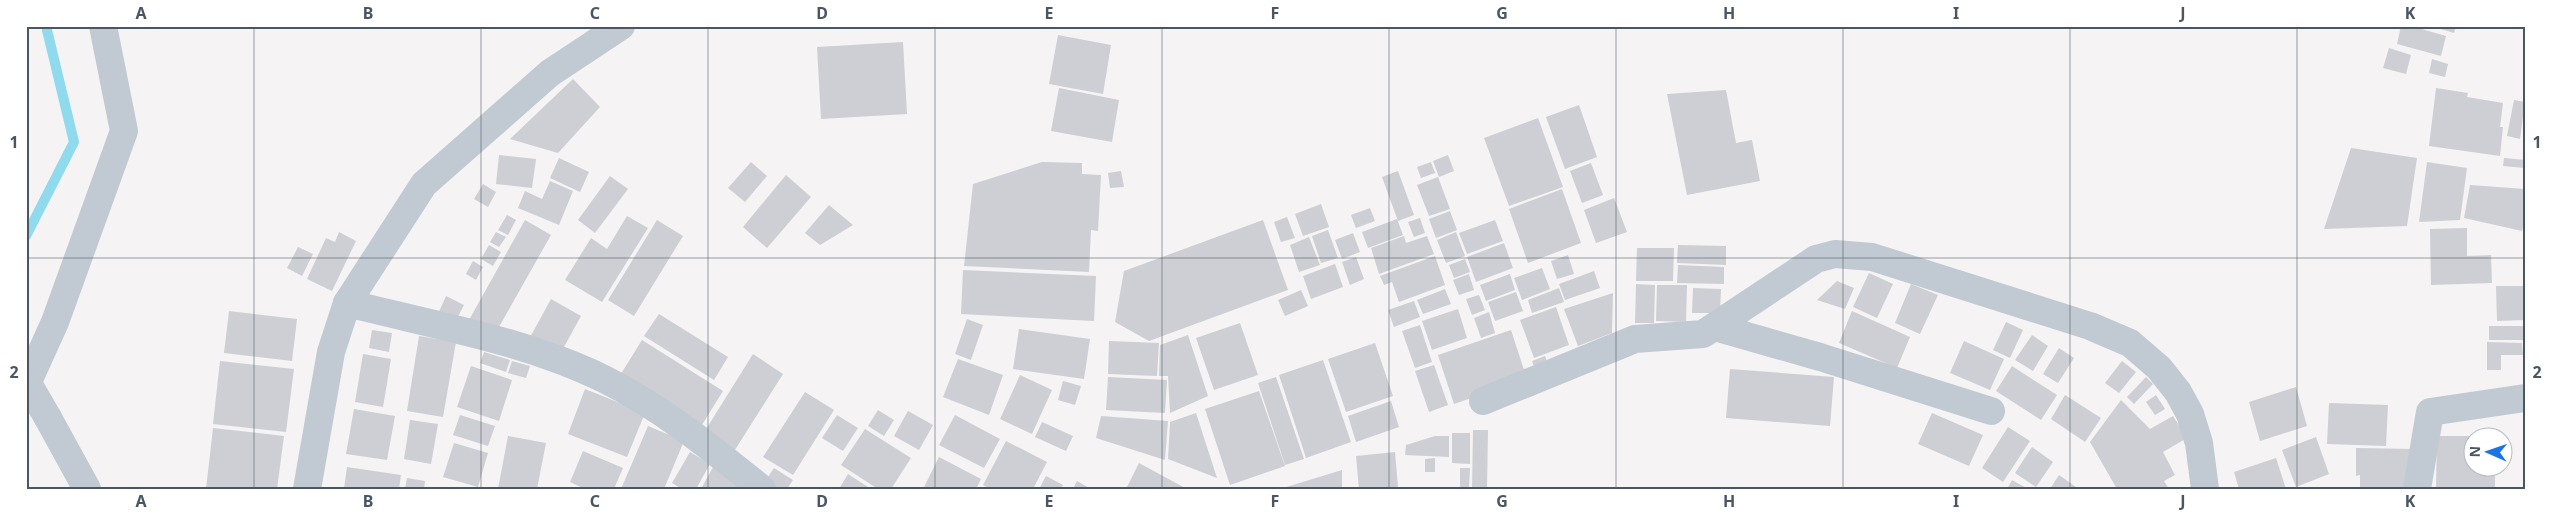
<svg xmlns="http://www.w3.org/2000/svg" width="2551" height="515" viewBox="0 0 2551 515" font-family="'Noto Sans',sans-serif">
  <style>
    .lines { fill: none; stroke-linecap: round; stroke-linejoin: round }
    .stream { stroke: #90daee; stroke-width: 10 }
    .building { fill: #cdcfd5 }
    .minor { stroke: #c1cad2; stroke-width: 28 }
    .tertiary { stroke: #c1cad2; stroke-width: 28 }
    .minor-bridge { stroke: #c1cad2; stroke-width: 28 }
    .grid { fill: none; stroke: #4a5661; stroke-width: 1; stroke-opacity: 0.55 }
    .neatline { fill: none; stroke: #4a5661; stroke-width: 2 }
    .grid-label { font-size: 16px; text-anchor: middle; font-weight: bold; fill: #4a5661 }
  </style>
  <rect width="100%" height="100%" fill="#f5f3f3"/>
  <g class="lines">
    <path class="stream" d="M 26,236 L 74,142 L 46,26"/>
  </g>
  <path class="building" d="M 2401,26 L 2411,26 L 2446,36 L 2441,56 L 2397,44 Z
    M 2431,26 L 2456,26 L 2454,33 Z
    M 1058,35 L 1111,45 L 1103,94 L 1049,84 Z
    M 903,42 L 907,114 L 821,119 L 817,47 Z
    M 2389,48 L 2411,55 L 2406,74 L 2383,68 Z
    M 2432,59 L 2448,64 L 2445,77 L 2429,73 Z
    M 573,79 L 600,107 L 558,153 L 510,139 Z
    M 1059,88 L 1119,100 L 1112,142 L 1051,131 Z
    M 2436,88 L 2468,93 L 2467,97 L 2503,103 L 2500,127 L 2503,127 L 2500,156 L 2429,146 Z
    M 1726,90 L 1736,143 L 1752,140 L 1760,181 L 1687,195 L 1667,94 Z
    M 2514,100 L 2525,102 L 2520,139 L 2507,136 Z
    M 1579,105 L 1597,157 L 1565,169 L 1546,117 Z
    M 1538,118 L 1563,187 L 1509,206 L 1484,138 Z
    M 2351,148 L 2417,158 L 2407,226 L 2324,229 Z
    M 499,155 L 536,159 L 532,188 L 496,184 Z
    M 1448,155 L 1454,171 L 1439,177 L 1433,161 Z
    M 559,158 L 589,172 L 580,192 L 550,178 Z
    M 2504,158 L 2525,160 L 2525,168 L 2503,166 Z
    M 751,162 L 767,176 L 745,202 L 728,188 Z
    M 1042,162 L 1082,163 L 1082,174 L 1101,175 L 1098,231 L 1091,230 L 1089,272 L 964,266 L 973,184 Z
    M 1431,162 L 1435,173 L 1421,178 L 1417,167 Z
    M 2427,162 L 2467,168 L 2460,220 L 2419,222 Z
    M 1591,163 L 1603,195 L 1582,203 L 1570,171 Z
    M 1121,171 L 1124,187 L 1110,188 L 1108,173 Z
    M 1398,171 L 1414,215 L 1398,221 L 1382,177 Z
    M 786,175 L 811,197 L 767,248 L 743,227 Z
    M 610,176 L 628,189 L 595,233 L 578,220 Z
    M 1438,177 L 1450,209 L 1429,216 L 1417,185 Z
    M 550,181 L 573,191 L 559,225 L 518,208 L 525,191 L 542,199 Z
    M 483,184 L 496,192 L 488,207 L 474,199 Z
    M 2470,185 L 2525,189 L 2525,219 L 2522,231 L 2464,218 Z
    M 1562,189 L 1581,243 L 1528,263 L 1509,209 Z
    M 1614,198 L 1627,232 L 1596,243 L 1584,210 Z
    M 1321,204 L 1329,227 L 1303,236 L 1295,214 Z
    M 829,205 L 853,225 L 820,245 L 805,233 Z
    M 1370,208 L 1375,221 L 1356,228 L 1351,215 Z
    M 1450,211 L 1457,230 L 1436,238 L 1429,219 Z
    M 507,215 L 516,220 L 508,235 L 498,230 Z
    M 627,216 L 648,228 L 602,302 L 565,280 L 591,238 L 607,249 Z
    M 1287,217 L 1295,238 L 1281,242 L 1274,222 Z
    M 1420,218 L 1425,233 L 1414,237 L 1408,222 Z
    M 1397,219 L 1403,235 L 1368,248 L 1362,232 Z
    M 525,220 L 551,235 L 495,334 L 469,320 Z
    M 657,220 L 683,236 L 634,316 L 608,300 Z
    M 1263,220 L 1288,290 L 1149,341 L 1115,322 L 1124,271 Z
    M 1495,220 L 1503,241 L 1467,254 L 1459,233 Z
    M 2467,228 L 2467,256 L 2491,255 L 2492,283 L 2431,285 L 2430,229 Z
    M 1328,230 L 1338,258 L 1321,263 L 1312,236 Z
    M 339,232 L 356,241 L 332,291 L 307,279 L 326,238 L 335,242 Z
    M 496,232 L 506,237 L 499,247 L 490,242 Z
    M 1456,232 L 1465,256 L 1446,263 L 1437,240 Z
    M 1353,233 L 1360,252 L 1342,259 L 1335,240 Z
    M 1404,236 L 1406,243 L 1427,236 L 1434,254 L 1379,274 L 1371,248 Z
    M 1309,237 L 1320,265 L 1299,272 L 1290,245 Z
    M 1504,243 L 1513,268 L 1476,282 L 1467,257 Z
    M 489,245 L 501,252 L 493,266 L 481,259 Z
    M 1678,245 L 1726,246 L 1726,265 L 1677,263 Z
    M 298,247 L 313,254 L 302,276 L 287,268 Z
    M 1637,248 L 1674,248 L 1673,281 L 1636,281 Z
    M 1568,255 L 1574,274 L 1557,279 L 1551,261 Z
    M 1435,256 L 1445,285 L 1399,302 L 1392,282 L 1384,285 L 1380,276 Z
    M 1356,257 L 1364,279 L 1350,285 L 1342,262 Z
    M 1465,259 L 1470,272 L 1454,278 L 1449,265 Z
    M 473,261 L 483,267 L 476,280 L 466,274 Z
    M 1335,264 L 1343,287 L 1311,299 L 1303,276 Z
    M 1678,265 L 1724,267 L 1724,284 L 1677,283 Z
    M 1542,268 L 1550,289 L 1522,300 L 1514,278 Z
    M 963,270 L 1096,276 L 1094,321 L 961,314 Z
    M 1594,271 L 1600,288 L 1565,300 L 1559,284 Z
    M 1869,273 L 1893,284 L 1877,318 L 1853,307 Z
    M 1469,274 L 1474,290 L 1459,295 L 1453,280 Z
    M 1510,274 L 1515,290 L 1486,301 L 1480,285 Z
    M 1837,281 L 1854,288 L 1845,309 L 1817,300 Z
    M 1636,284 L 1655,285 L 1654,323 L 1635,323 Z
    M 1911,284 L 1938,295 L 1920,334 L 1895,323 Z
    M 1657,285 L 1687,285 L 1686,322 L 1656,321 Z
    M 2496,286 L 2525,286 L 2525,320 L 2497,321 Z
    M 1559,288 L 1564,302 L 1532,313 L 1528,300 Z
    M 1693,288 L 1721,289 L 1720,313 L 1692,313 Z
    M 1445,289 L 1451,304 L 1423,314 L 1417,300 Z
    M 1301,290 L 1308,306 L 1285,316 L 1278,300 Z
    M 1516,292 L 1523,311 L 1495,321 L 1488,302 Z
    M 1613,293 L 1612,333 L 1578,346 L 1564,309 Z
    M 1479,295 L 1485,310 L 1472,315 L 1466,299 Z
    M 446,296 L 464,305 L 454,324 L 437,316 Z
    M 551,299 L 581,316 L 558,358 L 528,341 Z
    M 1414,301 L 1420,317 L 1394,327 L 1388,310 Z
    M 1556,307 L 1569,345 L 1534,358 L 1520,320 Z
    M 1458,309 L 1467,338 L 1432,350 L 1422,321 Z
    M 229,311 L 297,319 L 292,361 L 224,353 Z
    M 1852,311 L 1910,337 L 1897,368 L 1839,343 Z
    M 1489,312 L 1495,333 L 1481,338 L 1474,318 Z
    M 659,314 L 728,357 L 714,380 L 644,336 Z
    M 967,319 L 983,325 L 971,360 L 955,354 Z
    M 2006,322 L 2023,330 L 2010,358 L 1993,350 Z
    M 1240,323 L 1258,375 L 1214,390 L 1196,338 Z
    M 1420,325 L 1432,362 L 1415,368 L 1402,331 Z
    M 2489,326 L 2525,326 L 2525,340 L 2489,340 Z
    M 1019,329 L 1090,339 L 1084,379 L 1013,369 Z
    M 372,330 L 392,333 L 389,352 L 369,348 Z
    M 1511,330 L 1527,379 L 1454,404 L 1438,355 Z
    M 1188,335 L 1208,396 L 1170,413 L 1168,376 L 1159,376 L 1160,345 Z
    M 2032,335 L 2048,346 L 2033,371 L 2015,360 Z
    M 419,336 L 456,342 L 443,417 L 407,411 Z
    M 642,340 L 723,391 L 700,428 L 619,377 Z
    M 1109,341 L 1159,343 L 1157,376 L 1108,374 Z
    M 1964,341 L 2004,359 L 1990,390 L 1950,373 Z
    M 2487,342 L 2522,343 L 2523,355 L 2501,355 L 2501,370 L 2487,370 Z
    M 1375,343 L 1393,396 L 1346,412 L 1328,359 Z
    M 2059,348 L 2074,358 L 2058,383 L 2043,374 Z
    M 484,352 L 510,360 L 506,372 L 480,363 Z
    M 363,354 L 391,359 L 383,407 L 355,402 Z
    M 753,354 L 783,374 L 733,453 L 703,434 Z
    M 1545,356 L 1548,364 L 1535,369 L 1532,361 Z
    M 958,359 L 1003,375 L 989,415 L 943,397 Z
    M 1323,360 L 1351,442 L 1306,458 L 1279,375 Z
    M 220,361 L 294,369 L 286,432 L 213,424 Z
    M 512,361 L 530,366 L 526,378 L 508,373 Z
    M 2122,361 L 2136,372 L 2119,393 L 2105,383 Z
    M 1434,365 L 1448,405 L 1429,412 L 1415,371 Z
    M 471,366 L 512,380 L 499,421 L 457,407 Z
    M 2012,366 L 2057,395 L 2041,420 L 1996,391 Z
    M 1730,369 L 1834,377 L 1830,426 L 1726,418 Z
    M 1020,375 L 1052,390 L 1032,434 L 1000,419 Z
    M 1108,377 L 1167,380 L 1165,413 L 1106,410 Z
    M 1276,377 L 1304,459 L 1285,465 L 1258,383 Z
    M 2146,377 L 2153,384 L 2134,404 L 2127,397 Z
    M 1063,381 L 1081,386 L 1075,405 L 1058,400 Z
    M 2296,387 L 2307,426 L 2260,441 L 2249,402 Z
    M 585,389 L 645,413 L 627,457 L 568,434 Z
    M 1259,391 L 1285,466 L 1230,485 L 1205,409 Z
    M 805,392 L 834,410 L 793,475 L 763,457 Z
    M 2065,395 L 2101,418 L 2085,442 L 2051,419 Z
    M 2156,395 L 2165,409 L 2155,415 L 2146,402 Z
    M 2121,400 L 2150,429 L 2173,416 L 2187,438 L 2163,452 L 2175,475 L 2164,481 L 2169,489 L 2117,489 L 2090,442 Z
    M 1391,401 L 1399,427 L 1356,442 L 1348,416 Z
    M 2329,403 L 2388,405 L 2386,446 L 2327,444 Z
    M 354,409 L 395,416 L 387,460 L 346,454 Z
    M 878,410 L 894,420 L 884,436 L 868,426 Z
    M 908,411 L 933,425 L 919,450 L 894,436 Z
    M 1196,413 L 1217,478 L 1168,459 L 1170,422 Z
    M 1932,413 L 1983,435 L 1969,466 L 1918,444 Z
    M 460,415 L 495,426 L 488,446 L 453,435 Z
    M 837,415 L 858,428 L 843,451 L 822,438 Z
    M 955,415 L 1000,439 L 984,468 L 939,445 Z
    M 1101,416 L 1168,421 L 1165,460 L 1096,438 Z
    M 410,420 L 438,424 L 431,464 L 404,459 Z
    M 1042,422 L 1073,436 L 1066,451 L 1035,437 Z
    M 648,426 L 684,441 L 664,489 L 621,489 Z
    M 2008,427 L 2030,441 L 2003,482 L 1982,468 Z
    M 213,428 L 284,436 L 277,489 L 206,489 Z
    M 865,429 L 911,458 L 891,489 L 878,489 L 841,465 Z
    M 1473,430 L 1488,430 L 1487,489 L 1472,489 Z
    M 1452,433 L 1470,433 L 1470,464 L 1452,463 Z
    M 508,436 L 546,443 L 537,489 L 498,489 Z
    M 1435,436 L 1449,436 L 1449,457 L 1405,455 L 1406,445 Z
    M 2437,436 L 2474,436 L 2474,468 L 2495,468 L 2495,489 L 2436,489 Z
    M 2316,437 L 2329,474 L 2296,487 L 2282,450 Z
    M 1006,441 L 1047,462 L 1033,489 L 990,489 L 983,485 Z
    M 454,443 L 488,453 L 478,487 L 443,477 Z
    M 2032,447 L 2053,462 L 2036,487 L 2015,473 Z
    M 2356,448 L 2414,449 L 2407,489 L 2360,489 L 2360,475 L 2356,476 Z
    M 583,451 L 623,468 L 614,489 L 585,489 L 570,482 Z
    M 690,452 L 710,464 L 696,489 L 682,489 L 672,483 Z
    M 1395,452 L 1398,487 L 1359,489 L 1356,456 Z
    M 939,457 L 981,479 L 976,489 L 923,489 Z
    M 1435,458 L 1435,472 L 1425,472 L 1425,459 Z
    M 2276,458 L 2286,489 L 2239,489 L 2234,472 Z
    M 1139,463 L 1187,489 L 1126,489 Z
    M 347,467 L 401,475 L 399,489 L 344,489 Z
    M 713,467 L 741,482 L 737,489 L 701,489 Z
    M 774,468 L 793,480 L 787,489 L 766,489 L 762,486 Z
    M 1460,468 L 1470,468 L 1469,488 L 1460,488 Z
    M 1342,470 L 1342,489 L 1284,489 L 1283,488 Z
    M 848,474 L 871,489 L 839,489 Z
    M 2059,475 L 2076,487 L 2075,489 L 2050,489 Z
    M 1046,476 L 1063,485 L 1061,489 L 1039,489 Z
    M 407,478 L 425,481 L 424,489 L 405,489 Z
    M 2012,480 L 2028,489 L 2007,489 Z
    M 1077,481 L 1091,489 L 1073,489 Z"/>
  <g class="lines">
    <path class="minor" d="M 347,303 C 433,325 524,340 604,379 C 664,409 711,448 762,489
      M 1715,327 L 1820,357 L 1991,411
      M 26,386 L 55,322 L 124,131 L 103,26
      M 1483,401 L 1635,339 L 1703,334 L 1816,259 L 1835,254 L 1872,257 L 2090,326 L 2130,343 L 2159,368 L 2178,392 L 2190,414 L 2199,443 L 2205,489
      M 48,418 L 87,489
      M 2417,489 L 2430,412 L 2525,398"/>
    <path class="tertiary" d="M 307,489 L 331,352 L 347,303 L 424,184 L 550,73 L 621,26"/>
    <path class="minor-bridge" d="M 26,380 L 48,418"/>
  </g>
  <path class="grid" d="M 254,26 L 254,489M 481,26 L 481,489M 708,26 L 708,489M 935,26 L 935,489M 1162,26 L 1162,489M 1389,26 L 1389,489M 1616,26 L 1616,489M 1843,26 L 1843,489M 2070,26 L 2070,489M 2297,26 L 2297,489M 26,258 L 2525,258"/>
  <rect width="2551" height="515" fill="none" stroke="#ffffff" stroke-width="55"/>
  <g transform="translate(2488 452) rotate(272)"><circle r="24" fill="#ffffff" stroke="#b7bbc0"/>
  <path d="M0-4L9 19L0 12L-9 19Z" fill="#1a73e8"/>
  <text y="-8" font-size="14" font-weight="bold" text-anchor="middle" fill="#4a5661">N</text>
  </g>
  <rect x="28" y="28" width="2496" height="460" class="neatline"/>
  <g class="grid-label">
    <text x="141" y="19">A</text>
    <text x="368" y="19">B</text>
    <text x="595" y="19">C</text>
    <text x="822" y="19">D</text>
    <text x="1049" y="19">E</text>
    <text x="1275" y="19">F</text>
    <text x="1502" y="19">G</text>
    <text x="1729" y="19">H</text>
    <text x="1956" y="19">I</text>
    <text x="2183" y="19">J</text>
    <text x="2410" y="19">K</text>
    <text x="14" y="148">1</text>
    <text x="2537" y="148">1</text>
    <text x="14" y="378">2</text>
    <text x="2537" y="378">2</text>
    <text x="141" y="507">A</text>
    <text x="368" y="507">B</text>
    <text x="595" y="507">C</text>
    <text x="822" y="507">D</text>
    <text x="1049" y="507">E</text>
    <text x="1275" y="507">F</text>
    <text x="1502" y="507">G</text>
    <text x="1729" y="507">H</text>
    <text x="1956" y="507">I</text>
    <text x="2183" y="507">J</text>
    <text x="2410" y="507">K</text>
  </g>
</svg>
